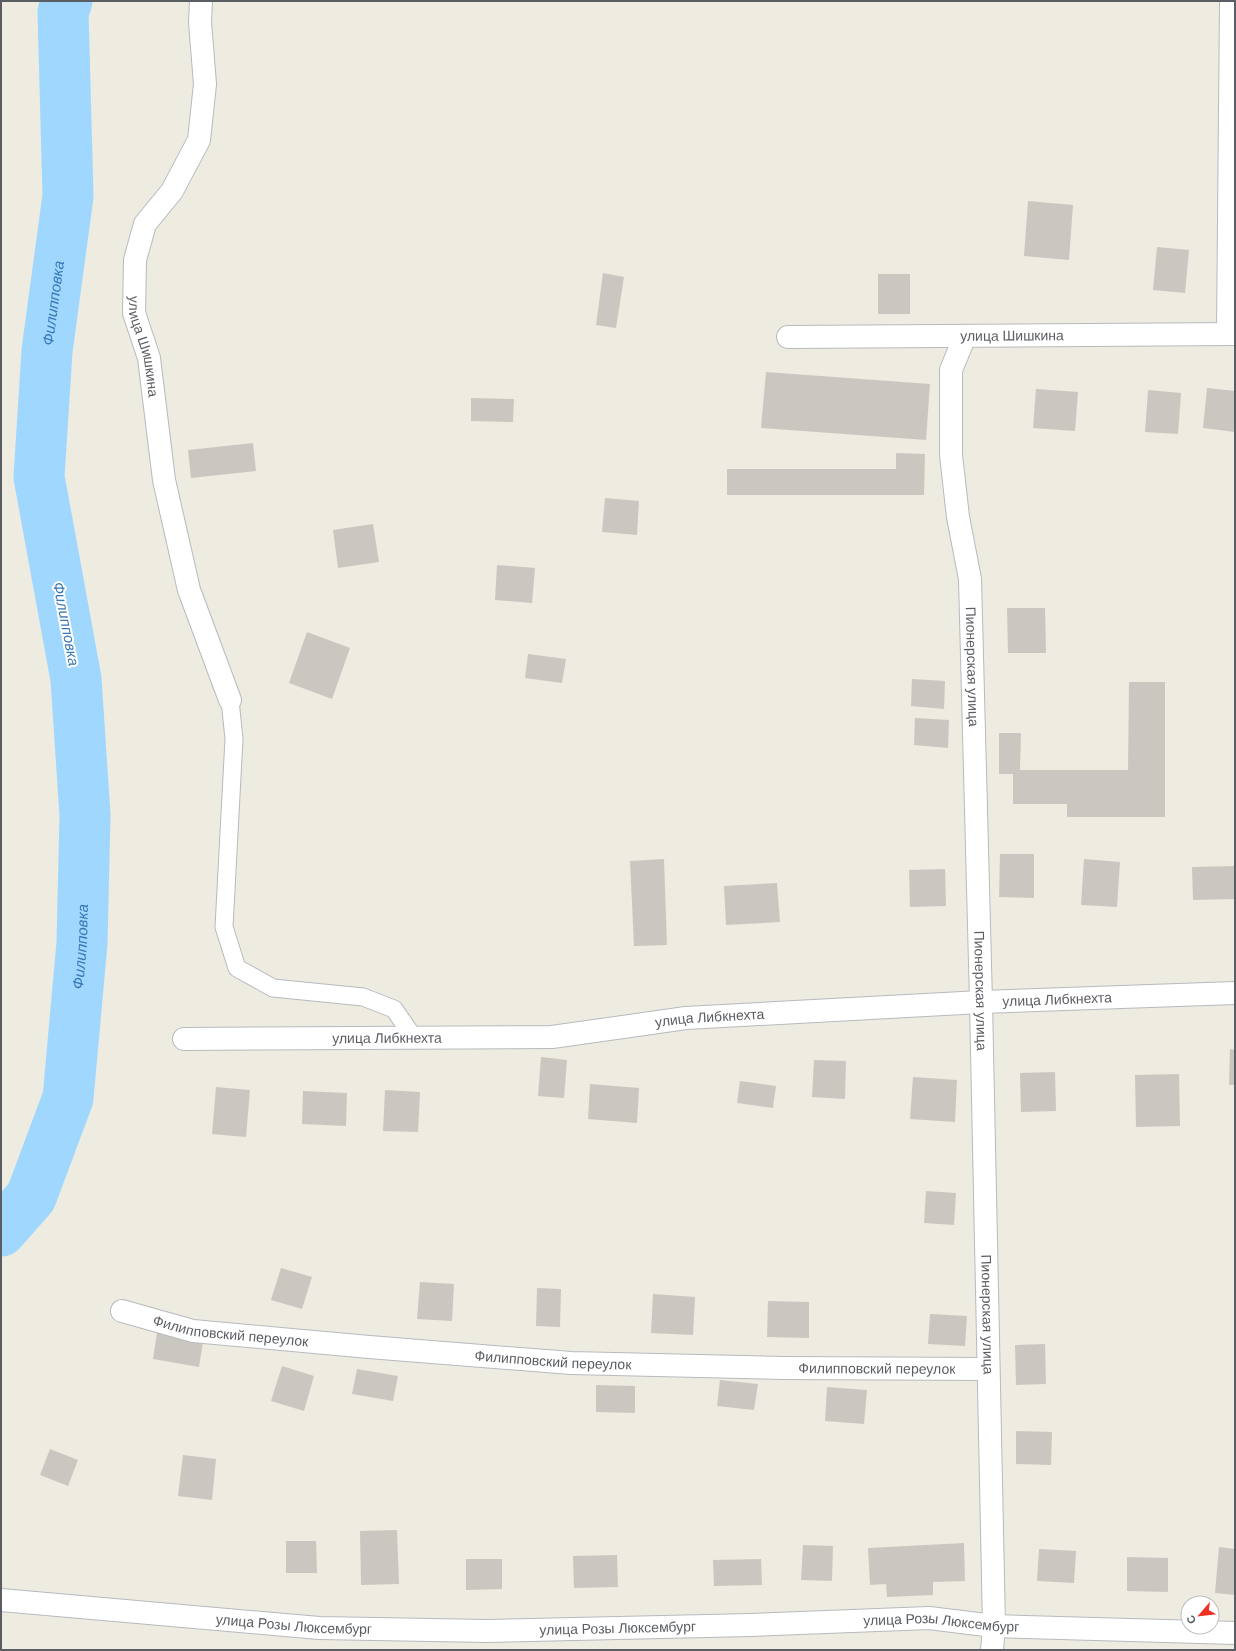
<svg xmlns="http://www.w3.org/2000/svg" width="1236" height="1651" viewBox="0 0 1236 1651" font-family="'DM Sans',sans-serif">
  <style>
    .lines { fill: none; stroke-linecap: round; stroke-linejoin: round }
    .river { stroke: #9fd7ff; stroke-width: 51 }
    .building { fill: #cac7c0 }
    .lane-casing { stroke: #b7babe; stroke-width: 19 }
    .street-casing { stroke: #b7babe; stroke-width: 24 }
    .lane { stroke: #fff; stroke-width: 17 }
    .street { stroke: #fff; stroke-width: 22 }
    .labels { text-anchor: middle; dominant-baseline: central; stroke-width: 4; stroke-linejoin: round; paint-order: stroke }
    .street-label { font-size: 14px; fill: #5a5e63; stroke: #fff }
    .water-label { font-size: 15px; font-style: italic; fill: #3877b6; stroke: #fff }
  </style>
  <rect width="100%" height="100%" fill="#eeebe1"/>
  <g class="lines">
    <path class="river" id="s1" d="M 1,1231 L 31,1197 L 68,1098 L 82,943 L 85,815 L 76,679 L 39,477 L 47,351 L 68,196 L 63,12 L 67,1"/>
  </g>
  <path class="building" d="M 1028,201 L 1073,205 L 1069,260 L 1024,256 Z
    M 1157,247 L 1189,250 L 1185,293 L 1153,290 Z
    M 603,273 L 624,277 L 616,328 L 596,325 Z
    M 878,274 L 910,274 L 910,314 L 878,314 Z
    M 766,372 L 930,384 L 926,440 L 761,428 Z
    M 1207,388 L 1235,391 L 1235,432 L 1203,428 Z
    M 1036,389 L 1078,392 L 1075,431 L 1033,428 Z
    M 1148,390 L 1181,393 L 1178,434 L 1145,432 Z
    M 471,398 L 514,399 L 513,422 L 471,421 Z
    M 253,443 L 256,471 L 191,478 L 188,450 Z
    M 896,453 L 925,454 L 924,495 L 727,495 L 727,469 L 896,469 Z
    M 605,498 L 639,501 L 637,535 L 602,532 Z
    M 373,524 L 379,562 L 338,568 L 333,530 Z
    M 497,565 L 535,568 L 532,603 L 495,600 Z
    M 1007,608 L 1045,608 L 1046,653 L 1008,653 Z
    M 307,632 L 350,648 L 332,699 L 289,683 Z
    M 528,654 L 566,659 L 562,683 L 525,678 Z
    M 912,679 L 945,681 L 944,709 L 911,706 Z
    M 1129,682 L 1165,682 L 1165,817 L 1067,817 L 1067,804 L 1013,804 L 1013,774 L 999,774 L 999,733 L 1021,733 L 1020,770 L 1128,770 Z
    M 915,718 L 949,720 L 948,748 L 914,745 Z
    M 1000,854 L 1034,854 L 1034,898 L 999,897 Z
    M 664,859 L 667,945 L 634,946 L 630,861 Z
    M 1084,859 L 1120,862 L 1117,907 L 1081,905 Z
    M 1235,866 L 1235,899 L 1193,900 L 1192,867 Z
    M 945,869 L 946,906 L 910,907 L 909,870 Z
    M 777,883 L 780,922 L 726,925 L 724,886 Z
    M 1230,1049 L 1235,1050 L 1235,1085 L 1229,1085 Z
    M 541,1057 L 567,1060 L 564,1098 L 538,1096 Z
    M 814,1060 L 846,1061 L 845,1099 L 812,1097 Z
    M 1055,1072 L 1056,1111 L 1021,1112 L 1020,1073 Z
    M 1179,1074 L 1180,1126 L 1136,1127 L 1135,1075 Z
    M 913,1077 L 957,1080 L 955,1122 L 910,1119 Z
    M 740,1081 L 776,1086 L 773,1108 L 737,1103 Z
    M 590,1084 L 639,1088 L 637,1123 L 588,1119 Z
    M 216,1087 L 250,1090 L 246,1137 L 212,1134 Z
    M 385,1090 L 420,1092 L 418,1132 L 383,1131 Z
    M 303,1091 L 347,1093 L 346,1126 L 302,1124 Z
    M 926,1191 L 956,1193 L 954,1225 L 924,1223 Z
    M 281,1268 L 312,1277 L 302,1309 L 271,1300 Z
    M 420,1282 L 454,1284 L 452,1321 L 417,1319 Z
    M 537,1288 L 561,1289 L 560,1327 L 536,1326 Z
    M 653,1294 L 695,1297 L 693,1335 L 651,1333 Z
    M 768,1301 L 809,1302 L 809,1338 L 767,1337 Z
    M 930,1314 L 967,1316 L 965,1346 L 928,1344 Z
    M 157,1333 L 203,1342 L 199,1367 L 153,1359 Z
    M 1045,1344 L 1046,1384 L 1016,1385 L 1015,1345 Z
    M 282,1366 L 314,1376 L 304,1411 L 271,1401 Z
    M 357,1369 L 398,1376 L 393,1401 L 352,1394 Z
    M 720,1380 L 758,1384 L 754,1410 L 717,1406 Z
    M 596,1385 L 635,1386 L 635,1413 L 596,1412 Z
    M 827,1387 L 867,1390 L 864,1424 L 825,1421 Z
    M 1016,1431 L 1052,1432 L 1051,1465 L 1016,1464 Z
    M 50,1449 L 78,1460 L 68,1486 L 40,1475 Z
    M 183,1455 L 216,1459 L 212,1500 L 178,1496 Z
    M 397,1530 L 399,1584 L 361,1585 L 360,1531 Z
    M 286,1541 L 316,1541 L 317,1573 L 286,1573 Z
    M 964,1543 L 965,1581 L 933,1582 L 933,1595 L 887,1597 L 886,1584 L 870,1585 L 868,1548 Z
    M 803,1545 L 833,1546 L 832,1581 L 801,1580 Z
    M 1219,1547 L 1235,1549 L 1235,1595 L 1215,1593 Z
    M 1039,1549 L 1076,1551 L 1074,1583 L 1037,1581 Z
    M 617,1555 L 618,1587 L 574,1588 L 573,1556 Z
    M 1127,1557 L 1168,1558 L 1168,1592 L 1127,1591 Z
    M 466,1559 L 502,1559 L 502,1589 L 466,1590 Z
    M 761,1559 L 762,1585 L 714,1586 L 713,1560 Z"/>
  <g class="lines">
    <g class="lane-casing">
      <path id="lane" d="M 230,700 L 234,739 L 224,927 L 237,968 L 273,988 L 363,997 L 394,1009 L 414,1038"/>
    </g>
    <g class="street-casing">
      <g id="street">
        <path id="s2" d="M 201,1 L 200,22 L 205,84 L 199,140 L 172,191 L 145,224 L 135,260 L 134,313 L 149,358 L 164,480 L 189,590 L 230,700"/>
        <path d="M 1228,334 L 1231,1"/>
        <path id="s3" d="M 965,336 L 951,370 L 951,455 L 958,517 L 970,579 L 981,1002 L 994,1626 L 992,1650"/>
        <path id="s4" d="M 788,337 L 1235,334"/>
        <path id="s5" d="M 184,1039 L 552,1037 L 686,1018 L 981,1002 L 1235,993"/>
        <path id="s6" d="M 122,1311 L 193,1331 L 369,1347 L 571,1363 L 783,1368 L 988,1369"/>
        <path id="s7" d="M 1,1600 L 319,1628 L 487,1631 L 751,1625 L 929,1618 L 994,1626 L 1235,1633"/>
      </g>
    </g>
    <use href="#lane" class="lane"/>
    <use href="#street" class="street"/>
  </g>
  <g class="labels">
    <g class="street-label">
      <text stroke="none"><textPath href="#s4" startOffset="224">улица Шишкина</textPath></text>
      <text stroke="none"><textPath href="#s2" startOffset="365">улица Шишкина</textPath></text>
      <text stroke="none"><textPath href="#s3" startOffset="335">Пионерская улица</textPath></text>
      <text stroke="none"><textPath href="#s3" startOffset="659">Пионерская улица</textPath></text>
      <text stroke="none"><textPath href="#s5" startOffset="875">улица Либкнехта</textPath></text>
      <text stroke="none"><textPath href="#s5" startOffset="527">улица Либкнехта</textPath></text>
      <text stroke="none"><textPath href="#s5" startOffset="203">улица Либкнехта</textPath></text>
      <text stroke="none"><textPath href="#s3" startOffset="983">Пионерская улица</textPath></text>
      <text stroke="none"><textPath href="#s6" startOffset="111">Филипповский переулок</textPath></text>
      <text stroke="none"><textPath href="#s6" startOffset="435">Филипповский переулок</textPath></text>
      <text stroke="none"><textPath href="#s6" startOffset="759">Филипповский переулок</textPath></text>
      <text stroke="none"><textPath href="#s7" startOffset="294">улица Розы Люксембург</textPath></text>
      <text stroke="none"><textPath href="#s7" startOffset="942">улица Розы Люксембург</textPath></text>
      <text stroke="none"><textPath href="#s7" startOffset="618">улица Розы Люксембург</textPath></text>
    </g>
    <g class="water-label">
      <text stroke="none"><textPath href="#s1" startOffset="951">Филипповка</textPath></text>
      <text transform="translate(66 624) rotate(79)">Филипповка</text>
      <text stroke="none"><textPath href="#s1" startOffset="303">Филипповка</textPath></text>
    </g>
  </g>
  <rect width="1236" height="1651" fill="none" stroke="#5a5e63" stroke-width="4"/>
  <g transform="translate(1200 1615) rotate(242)"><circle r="19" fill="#ffffff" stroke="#bdbfc1"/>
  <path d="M0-3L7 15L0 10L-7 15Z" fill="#f13023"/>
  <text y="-6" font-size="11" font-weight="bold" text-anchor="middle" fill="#5a5e63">С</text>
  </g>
</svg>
